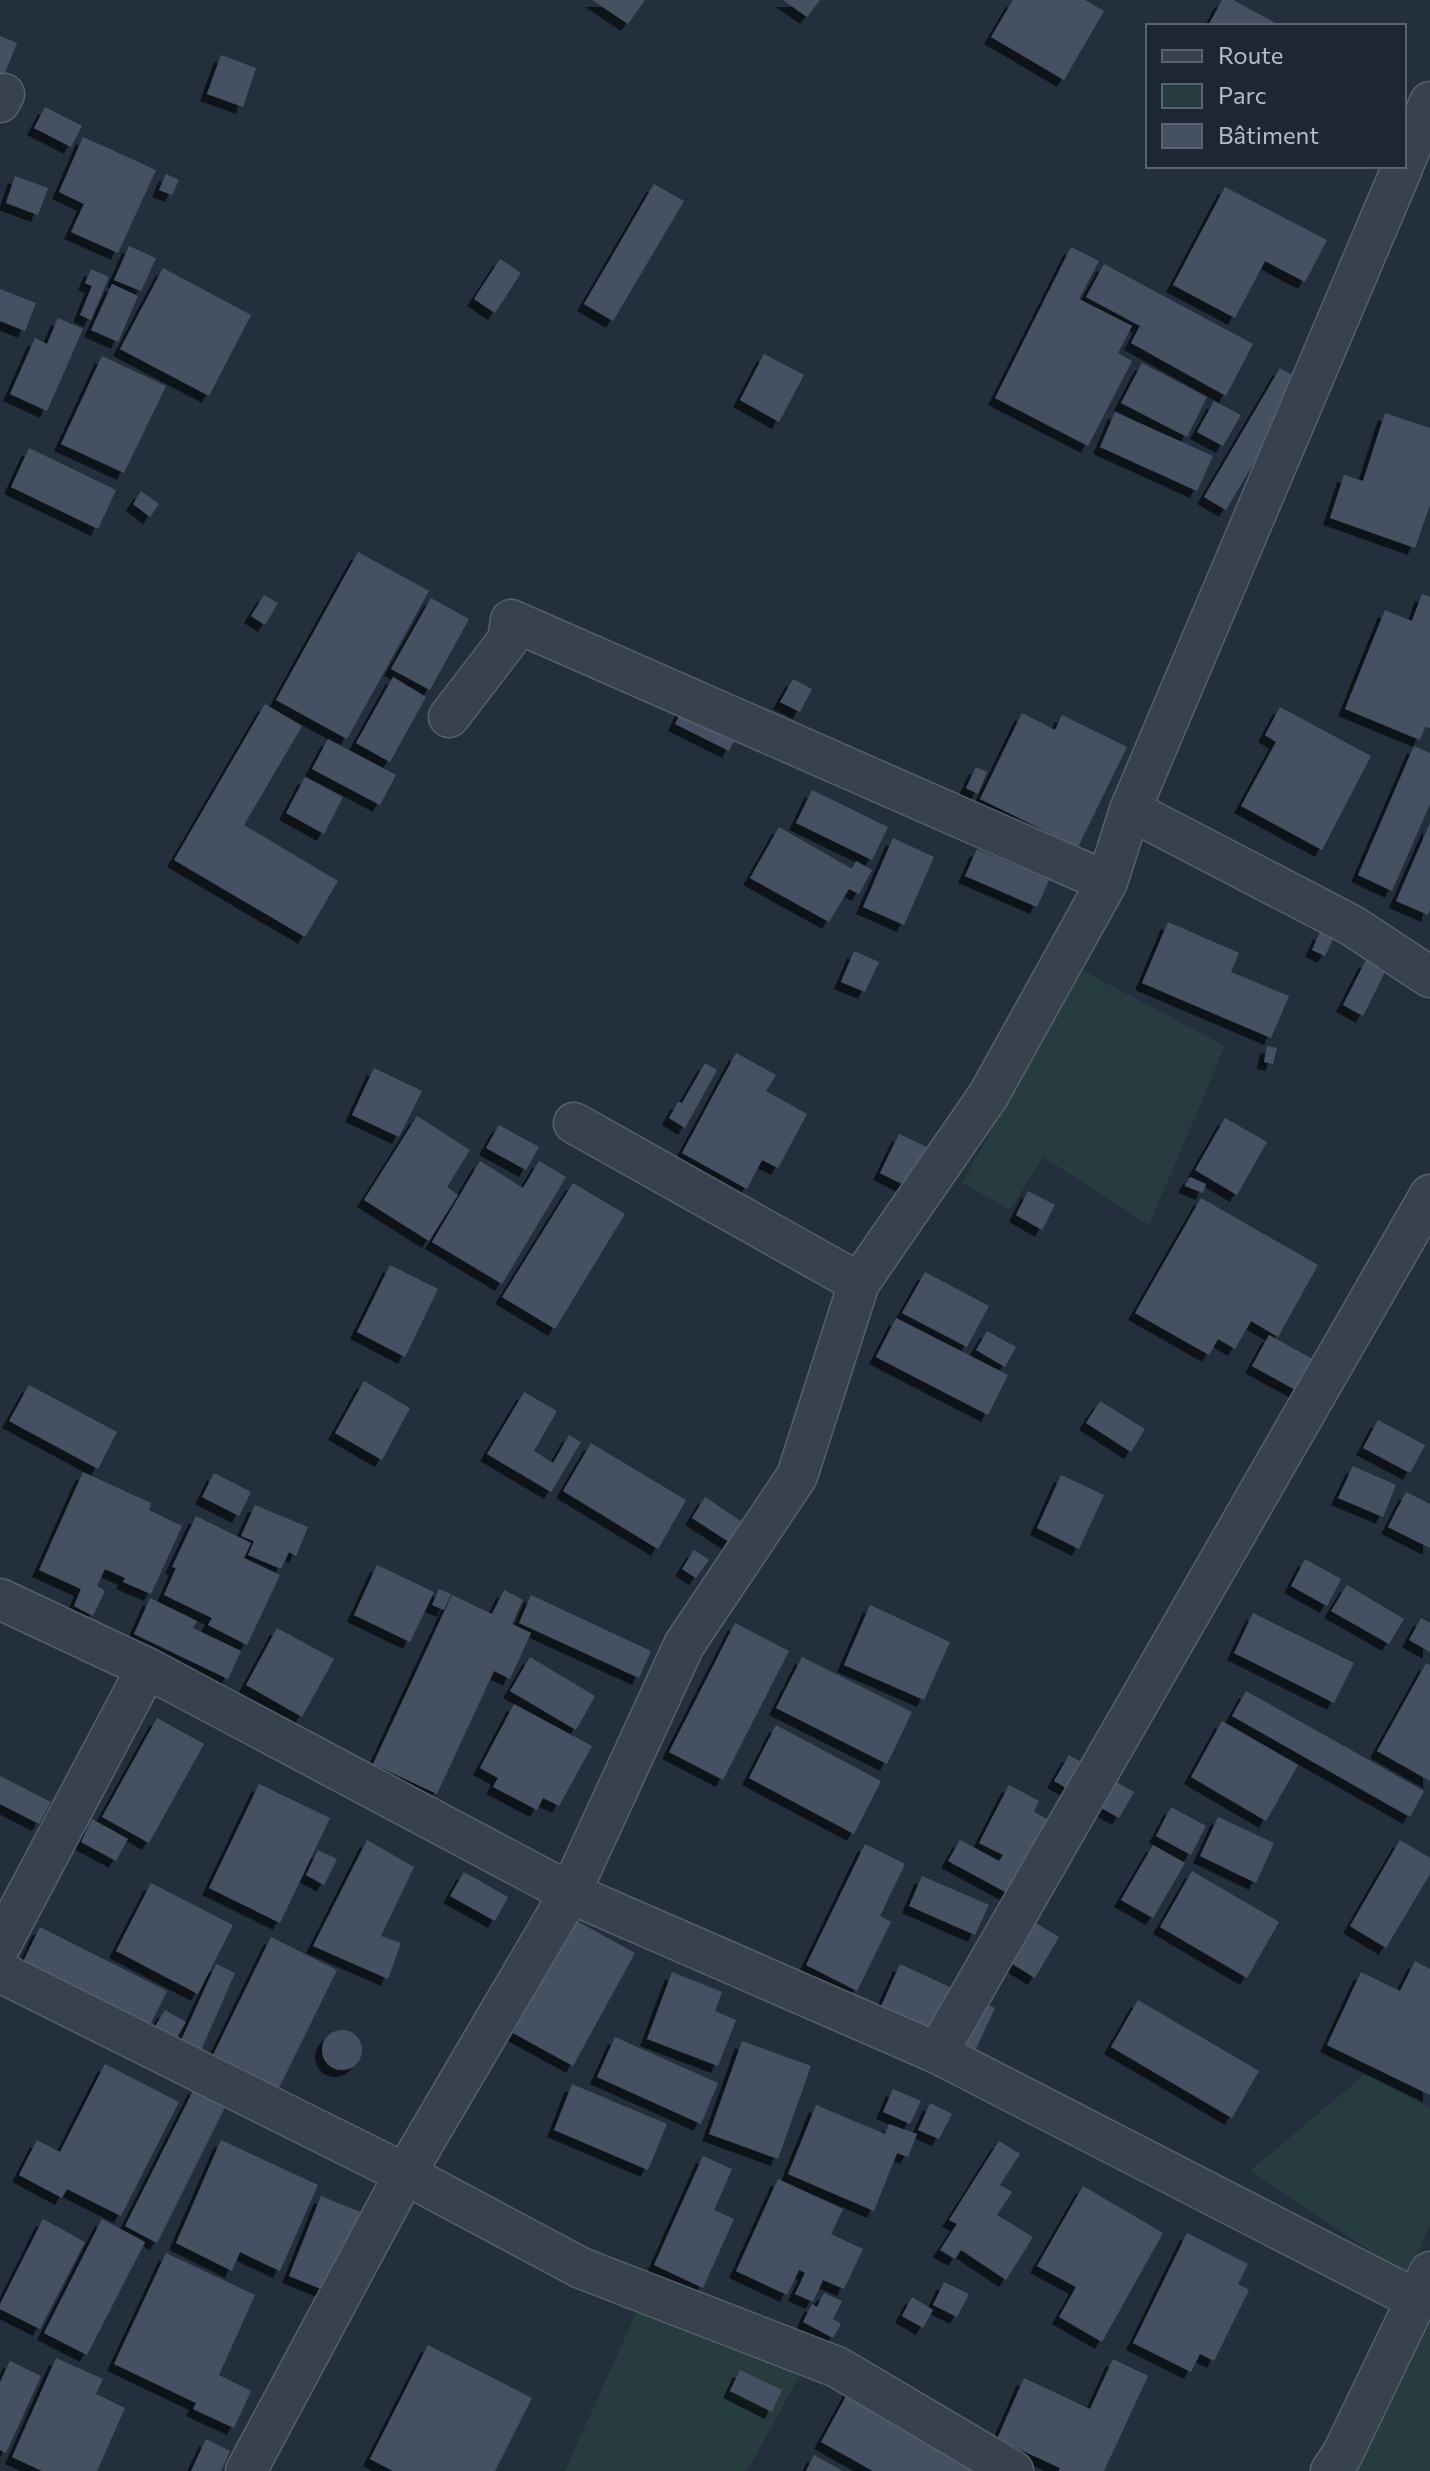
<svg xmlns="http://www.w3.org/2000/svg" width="1430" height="2471" viewBox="0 0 1430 2471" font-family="Commissioner,sans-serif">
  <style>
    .green { fill: #263c3f }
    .building { fill: #455162; filter: url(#shadow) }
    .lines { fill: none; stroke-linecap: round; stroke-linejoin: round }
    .minor-casing { stroke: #565f6c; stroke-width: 43 }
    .minor { stroke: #38414e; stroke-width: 40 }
  </style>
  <defs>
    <filter id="shadow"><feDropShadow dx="-7" dy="7" stdDeviation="0" flood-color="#0009"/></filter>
  </defs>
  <rect width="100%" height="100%" fill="#242f3e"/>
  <path class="green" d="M 1080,969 L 1225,1046 L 1149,1225 L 1043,1157 L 1010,1210 L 962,1183 Z
    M 1365,2074 L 1430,2108 L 1430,2224 L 1408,2276 L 1250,2171 Z
    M 644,2295 L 809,2359 L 747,2471 L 565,2471 Z
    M 1430,2304 L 1430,2471 L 1339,2471 Z"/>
  <path class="building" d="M 592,0 L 645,0 L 628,24 Z
    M 783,0 L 820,0 L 807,17 Z
    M 1013,0 L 1085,0 L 1104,11 L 1064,80 L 991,37 Z
    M 1222,0 L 1233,0 L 1281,26 L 1208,26 Z
    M 0,36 L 17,43 L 0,85 Z
    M 221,55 L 256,68 L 243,107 L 207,94 Z
    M 45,107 L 82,126 L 71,147 L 34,128 Z
    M 83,137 L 156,170 L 118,253 L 71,232 L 84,204 L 59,192 Z
    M 166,174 L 179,180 L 172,195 L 159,190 Z
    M 15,176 L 48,188 L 38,215 L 6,203 Z
    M 654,184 L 684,201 L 613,321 L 584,304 Z
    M 1225,187 L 1327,240 L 1305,282 L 1265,261 L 1235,318 L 1173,285 Z
    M 129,246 L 156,258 L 141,291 L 114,280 Z
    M 1071,247 L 1099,261 L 1079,299 L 1132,326 L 1118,353 L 1132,361 L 1088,446 L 995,398 Z
    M 500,259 L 521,273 L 495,313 L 474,299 Z
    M 1104,264 L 1253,344 L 1226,396 L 1131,343 L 1140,326 L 1086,297 Z
    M 163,268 L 251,315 L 209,396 L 120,349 Z
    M 91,269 L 109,277 L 91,320 L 80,315 L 92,286 L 85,283 Z
    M 112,284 L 138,296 L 118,342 L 91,330 Z
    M 0,289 L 36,303 L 25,331 L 0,321 Z
    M 58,318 L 83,329 L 47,411 L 10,394 L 35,338 L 47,344 Z
    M 764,354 L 804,375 L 779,422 L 740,400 Z
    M 102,356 L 166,386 L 124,473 L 61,444 Z
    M 1142,363 L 1207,397 L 1187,437 L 1121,403 Z
    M 1280,368 L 1302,381 L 1226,510 L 1204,497 Z
    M 1214,401 L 1241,415 L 1223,446 L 1197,432 Z
    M 1115,412 L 1213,456 L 1197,491 L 1100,447 Z
    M 1385,413 L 1430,428 L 1430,505 L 1415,548 L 1330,518 L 1344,475 L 1363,481 Z
    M 29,448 L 116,490 L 98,529 L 11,487 Z
    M 141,491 L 159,504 L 150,517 L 133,504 Z
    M 358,552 L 429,591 L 347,739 L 276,700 Z
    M 1422,594 L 1430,597 L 1430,728 L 1425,727 L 1420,740 L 1345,709 L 1385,610 L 1412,621 Z
    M 264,595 L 278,603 L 265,625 L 251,616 Z
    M 431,598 L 469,619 L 430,690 L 391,669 Z
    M 393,677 L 426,697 L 390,762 L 356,743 Z
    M 793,679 L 812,689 L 800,712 L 780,702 Z
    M 685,703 L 740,729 L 729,751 L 675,724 Z
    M 265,704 L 302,726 L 244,825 L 338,881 L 305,937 L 174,860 Z
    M 1280,707 L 1371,756 L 1322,850 L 1241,806 L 1276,742 L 1265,735 Z
    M 1022,713 L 1055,730 L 1062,715 L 1127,747 L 1078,847 L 980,799 Z
    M 328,739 L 396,775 L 380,805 L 312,769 Z
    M 1414,746 L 1430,753 L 1430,804 L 1392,891 L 1358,875 Z
    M 976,767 L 987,772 L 978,794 L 966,788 Z
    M 305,777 L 343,797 L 324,834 L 286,813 Z
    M 812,790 L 888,827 L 872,860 L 796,823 Z
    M 1430,823 L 1430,909 L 1428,915 L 1396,901 Z
    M 779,827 L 852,869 L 856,861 L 872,870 L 859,894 L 849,889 L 829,922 L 750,878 Z
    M 893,838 L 934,857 L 904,925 L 863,907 Z
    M 977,849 L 1049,880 L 1037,907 L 965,876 Z
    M 1168,922 L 1239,953 L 1231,972 L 1289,996 L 1271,1038 L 1142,983 Z
    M 1320,932 L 1333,939 L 1325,956 L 1312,950 Z
    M 854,951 L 879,962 L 865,992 L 841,982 Z
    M 1366,960 L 1386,970 L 1363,1016 L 1343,1005 Z
    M 1267,1046 L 1277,1048 L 1273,1064 L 1264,1062 Z
    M 736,1053 L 776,1075 L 766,1091 L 807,1114 L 778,1168 L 762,1160 L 747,1189 L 682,1153 Z
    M 705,1063 L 717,1070 L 685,1128 L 669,1118 L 678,1102 L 682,1103 Z
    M 374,1068 L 422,1091 L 399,1137 L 352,1115 Z
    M 417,1116 L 470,1150 L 447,1187 L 458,1195 L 429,1241 L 364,1200 Z
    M 1225,1118 L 1267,1142 L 1237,1195 L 1195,1170 Z
    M 499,1125 L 539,1147 L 526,1170 L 486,1148 Z
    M 899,1134 L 931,1149 L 912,1189 L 880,1173 Z
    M 480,1161 L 523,1188 L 539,1161 L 566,1177 L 502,1284 L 432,1242 Z
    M 1190,1177 L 1206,1184 L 1203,1193 L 1185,1186 Z
    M 573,1183 L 625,1214 L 555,1329 L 502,1297 Z
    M 1028,1191 L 1055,1205 L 1042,1230 L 1016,1215 Z
    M 1201,1198 L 1318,1265 L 1278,1337 L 1251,1321 L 1235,1349 L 1218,1339 L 1209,1355 L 1135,1313 Z
    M 390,1265 L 438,1289 L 405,1357 L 357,1332 Z
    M 925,1272 L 989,1306 L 967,1347 L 902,1313 Z
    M 896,1318 L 1008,1375 L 988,1415 L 876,1357 Z
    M 987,1331 L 1016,1347 L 1005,1367 L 976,1350 Z
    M 1269,1335 L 1347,1378 L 1330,1409 L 1252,1366 Z
    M 364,1381 L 410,1408 L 382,1460 L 335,1433 Z
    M 29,1385 L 117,1432 L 98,1469 L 9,1421 Z
    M 524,1392 L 557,1411 L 534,1451 L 553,1463 L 569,1435 L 581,1442 L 551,1492 L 487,1454 Z
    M 1100,1401 L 1145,1429 L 1131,1452 L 1086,1423 Z
    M 1378,1420 L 1425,1445 L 1410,1473 L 1363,1448 Z
    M 591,1443 L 686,1500 L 658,1549 L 563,1491 Z
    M 1353,1466 L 1396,1485 L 1383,1517 L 1338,1498 Z
    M 83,1472 L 151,1503 L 149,1510 L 182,1526 L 151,1594 L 123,1582 L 125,1578 L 105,1569 L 97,1586 L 105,1591 L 93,1616 L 74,1606 L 81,1589 L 39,1570 Z
    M 214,1473 L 251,1492 L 239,1516 L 202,1497 Z
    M 1061,1475 L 1104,1495 L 1079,1549 L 1037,1528 Z
    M 1406,1492 L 1430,1504 L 1430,1548 L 1388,1527 Z
    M 705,1497 L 742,1522 L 729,1542 L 692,1518 Z
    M 255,1505 L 308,1527 L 296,1556 L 289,1552 L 281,1569 L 248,1555 L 254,1541 L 241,1536 Z
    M 196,1516 L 251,1543 L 244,1558 L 280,1575 L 247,1645 L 208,1625 L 212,1618 L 164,1595 L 176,1568 L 172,1567 Z
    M 694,1550 L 709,1560 L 696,1578 L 682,1569 Z
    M 1305,1559 L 1341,1579 L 1327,1606 L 1291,1586 Z
    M 377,1565 L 434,1592 L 410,1642 L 354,1615 Z
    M 1347,1585 L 1404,1619 L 1389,1644 L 1331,1611 Z
    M 439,1589 L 451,1594 L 444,1610 L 432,1605 Z
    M 504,1590 L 523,1600 L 512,1624 L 531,1633 L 510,1679 L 494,1671 L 437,1794 L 373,1764 L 452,1595 L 492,1614 Z
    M 531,1595 L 651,1651 L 639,1678 L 519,1623 Z
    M 150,1598 L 197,1621 L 193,1628 L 241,1651 L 228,1679 L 134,1634 Z
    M 870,1605 L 950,1642 L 924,1700 L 844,1665 Z
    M 1253,1613 L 1354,1663 L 1334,1703 L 1234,1653 Z
    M 1421,1618 L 1430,1623 L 1430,1652 L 1409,1640 Z
    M 735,1623 L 789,1651 L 723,1780 L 669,1752 Z
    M 277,1628 L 334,1659 L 302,1717 L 246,1685 Z
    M 530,1657 L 595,1696 L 576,1730 L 510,1691 Z
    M 802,1657 L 912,1712 L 887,1764 L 776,1708 Z
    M 1426,1663 L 1430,1665 L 1430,1781 L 1377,1751 Z
    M 1246,1691 L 1424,1791 L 1410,1817 L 1232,1716 Z
    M 514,1704 L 592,1746 L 559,1806 L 543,1798 L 537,1810 L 493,1787 L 498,1778 L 480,1768 Z
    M 157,1718 L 204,1744 L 149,1843 L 102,1817 Z
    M 1222,1721 L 1298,1765 L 1266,1821 L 1191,1777 Z
    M 776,1725 L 881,1781 L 854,1834 L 749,1778 Z
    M 1069,1755 L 1134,1792 L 1119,1818 L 1054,1781 Z
    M 0,1776 L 51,1802 L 39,1824 L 0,1804 Z
    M 259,1784 L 330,1818 L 280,1923 L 209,1888 Z
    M 1009,1785 L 1039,1801 L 1034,1812 L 1071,1832 L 1031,1906 L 948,1861 L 960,1840 L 999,1861 L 1003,1855 L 979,1843 Z
    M 1171,1807 L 1206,1826 L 1191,1855 L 1156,1836 Z
    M 1218,1817 L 1274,1843 L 1256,1883 L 1200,1856 Z
    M 92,1819 L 128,1839 L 116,1861 L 81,1842 Z
    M 367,1840 L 414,1867 L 381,1936 L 401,1943 L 388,1979 L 313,1946 Z
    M 1400,1840 L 1430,1858 L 1430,1874 L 1386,1948 L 1350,1926 Z
    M 865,1844 L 905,1864 L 880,1916 L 891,1922 L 857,1991 L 806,1965 Z
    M 1153,1845 L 1185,1863 L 1153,1918 L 1121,1900 Z
    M 318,1850 L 337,1859 L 324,1885 L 306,1875 Z
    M 1192,1871 L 1279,1922 L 1247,1978 L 1160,1927 Z
    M 464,1872 L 508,1897 L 495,1921 L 450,1896 Z
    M 922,1876 L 989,1905 L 975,1935 L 909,1906 Z
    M 151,1883 L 233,1925 L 198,1994 L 116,1951 Z
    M 575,1920 L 635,1953 L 573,2066 L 513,2033 Z
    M 1033,1921 L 1059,1937 L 1035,1978 L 1009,1962 Z
    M 40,1927 L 167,1991 L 145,2035 L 18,1972 Z
    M 271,1937 L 337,1970 L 276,2094 L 210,2061 Z
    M 1415,1961 L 1430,1969 L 1430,2095 L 1327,2045 L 1361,1972 L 1400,1991 Z
    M 216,1964 L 235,1973 L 198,2057 L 178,2047 Z
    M 900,1964 L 995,2008 L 973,2055 L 879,2011 Z
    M 672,1972 L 722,1992 L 715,2011 L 736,2020 L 718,2066 L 647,2039 Z
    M 1138,2000 L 1259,2071 L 1232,2118 L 1111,2047 Z
    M 165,2010 L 186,2022 L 171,2046 L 151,2033 Z
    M322 2050a20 20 0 1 1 40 0a20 20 0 1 1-40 0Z
    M 615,2037 L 718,2083 L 701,2124 L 597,2077 Z
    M 742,2041 L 811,2066 L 778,2159 L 709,2134 Z
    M 105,2064 L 179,2102 L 121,2216 L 67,2189 L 62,2198 L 19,2175 L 37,2140 L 60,2152 Z
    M 572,2084 L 667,2124 L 648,2170 L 554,2130 Z
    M 195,2087 L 227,2103 L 157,2243 L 125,2226 Z
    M 893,2089 L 921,2101 L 910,2124 L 883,2112 Z
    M 930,2103 L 952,2114 L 939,2139 L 918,2130 Z
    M 816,2105 L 885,2134 L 889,2124 L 917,2134 L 908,2157 L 897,2153 L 874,2211 L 788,2174 Z
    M 221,2140 L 318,2185 L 280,2271 L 240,2252 L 232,2271 L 176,2243 Z
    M 999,2141 L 1020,2154 L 1000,2185 L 1012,2192 L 997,2215 L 1033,2237 L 1006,2280 L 961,2250 L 955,2259 L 940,2250 L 957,2224 L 949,2220 Z
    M 703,2156 L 732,2169 L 714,2210 L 734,2219 L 703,2288 L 654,2265 Z
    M 778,2179 L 843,2209 L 831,2234 L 863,2249 L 844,2289 L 823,2280 L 813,2302 L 795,2294 L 805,2273 L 799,2270 L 787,2295 L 736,2271 Z
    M 1083,2186 L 1163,2233 L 1102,2342 L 1059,2317 L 1076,2287 L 1037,2266 Z
    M 321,2196 L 363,2213 L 331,2293 L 289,2276 Z
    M 43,2219 L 85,2242 L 40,2329 L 0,2309 L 0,2304 Z
    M 102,2219 L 145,2242 L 87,2355 L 44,2333 Z
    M 1187,2233 L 1248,2264 L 1238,2284 L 1249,2290 L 1214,2361 L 1200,2354 L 1191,2372 L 1133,2343 Z
    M 166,2253 L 255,2295 L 219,2375 L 251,2391 L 234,2428 L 193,2409 L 196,2403 L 114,2364 Z
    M 944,2282 L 969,2294 L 957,2317 L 933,2305 Z
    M 824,2293 L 842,2301 L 833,2319 L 841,2324 L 833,2338 L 803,2322 L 812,2304 L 817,2307 Z
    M 912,2297 L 933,2310 L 923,2328 L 902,2316 Z
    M 428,2345 L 532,2398 L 495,2471 L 393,2471 L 370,2459 Z
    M 56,2358 L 103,2379 L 96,2394 L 125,2408 L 97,2471 L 42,2471 L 12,2457 Z
    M 1113,2359 L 1148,2376 L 1104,2471 L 1059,2471 L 1060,2468 L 997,2439 L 1024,2378 L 1090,2409 Z
    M 10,2361 L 41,2376 L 6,2453 L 0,2450 L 0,2382 Z
    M 740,2370 L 782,2390 L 772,2412 L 730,2391 Z
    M 851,2387 L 1004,2471 L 873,2471 L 821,2442 Z
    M 206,2439 L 230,2451 L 221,2471 L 191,2471 Z
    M 814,2455 L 843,2471 L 806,2471 Z"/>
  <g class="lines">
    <g class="minor-casing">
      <path id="minor" d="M 0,102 L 4,94
        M 1404,163 L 1430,102
        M 449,717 L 508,640 L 511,620 L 1107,882
        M 1130,810 L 1351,925 L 1430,977
        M 574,1123 L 859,1283
        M 0,1599 L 147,1668 L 570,1893 L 937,2053 L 1415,2299
        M 0,1946 L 147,1668
        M 0,1972 L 405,2174 L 581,2268 L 837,2367 L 1013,2471
        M 937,2053 L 1430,1195
        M 246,2471 L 405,2174 L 570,1893 L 684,1645 L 797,1476 L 859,1283 L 988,1096 L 1107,882 L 1130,810 L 1403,166
        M 1331,2471 L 1342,2455 L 1430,2272"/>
    </g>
    <use href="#minor" class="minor"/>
  </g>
  <rect x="1146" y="24" width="260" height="144" fill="#1d2633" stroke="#59626f" stroke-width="2"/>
  <rect x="1162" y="50" width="40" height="12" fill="#38414e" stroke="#59626f" stroke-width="2"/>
  <text x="1218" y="64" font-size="24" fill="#b4bcc9">Route</text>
  <rect x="1162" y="84" width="40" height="24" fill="#263c3f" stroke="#59626f" stroke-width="2"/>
  <text x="1218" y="104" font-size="24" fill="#b4bcc9">Parc</text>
  <rect x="1162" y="124" width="40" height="24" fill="#455162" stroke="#59626f" stroke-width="2"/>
  <text x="1218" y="144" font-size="24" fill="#b4bcc9">Bâtiment</text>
</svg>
